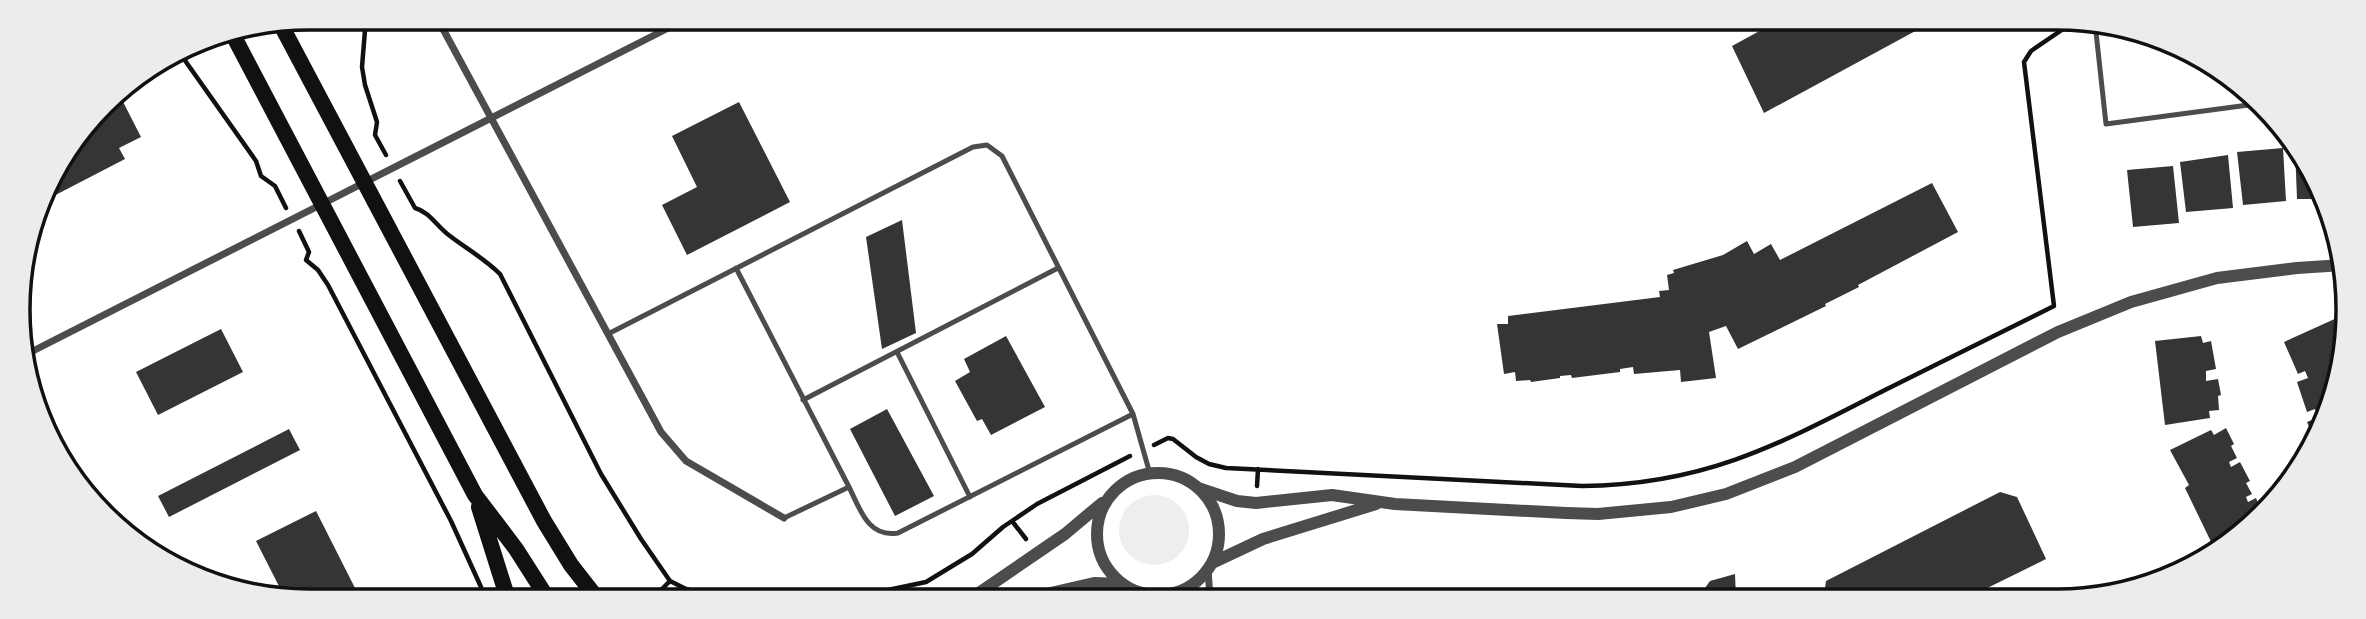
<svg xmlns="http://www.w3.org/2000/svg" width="2366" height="619" viewBox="0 0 2366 619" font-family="'Space Grotesk',sans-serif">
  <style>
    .green { fill: #eee }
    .building { fill: #353535 }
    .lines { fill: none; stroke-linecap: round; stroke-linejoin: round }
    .path { stroke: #111; stroke-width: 4.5 }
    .service { stroke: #4c4c4c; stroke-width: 5 }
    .minor { stroke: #4c4c4c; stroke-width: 7 }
    .tertiary { stroke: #4c4c4c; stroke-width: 12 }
    .primary { stroke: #111; stroke-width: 16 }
    .rim { fill: none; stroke: #111; stroke-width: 3.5 }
  </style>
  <rect width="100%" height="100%" fill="#fff"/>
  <path class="green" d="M1119 530a35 35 0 1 1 70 0a35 35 0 1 1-70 0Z"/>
  <path class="building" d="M 1776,22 L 1932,22 L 1764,113 L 1732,46 Z
    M 117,90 L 141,137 L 119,148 L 125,159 L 42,202 L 48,180 Z
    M 739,102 L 790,202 L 687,255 L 662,205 L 697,187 L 672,136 Z
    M 2295,147 L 2299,147 L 2321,199 L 2297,199 Z
    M 2283,148 L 2286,201 L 2243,205 L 2237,152 Z
    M 2228,155 L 2233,208 L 2186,212 L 2180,162 Z
    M 2173,166 L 2179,223 L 2133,227 L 2127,170 Z
    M 1932,183 L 1958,232 L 1858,285 L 1859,287 L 1825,304 L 1826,306 L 1738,349 L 1726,326 L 1709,332 L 1716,378 L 1681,382 L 1680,370 L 1634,374 L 1633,367 L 1620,369 L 1620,372 L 1572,378 L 1571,375 L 1560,376 L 1560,378 L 1531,382 L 1530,380 L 1516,381 L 1515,372 L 1504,374 L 1497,324 L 1508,324 L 1508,316 L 1660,297 L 1659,291 L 1669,290 L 1667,275 L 1674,273 L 1673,270 L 1723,255 L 1747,241 L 1754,254 L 1771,244 L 1780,260 Z
    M 902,220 L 916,333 L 882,349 L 866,237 Z
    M 2339,317 L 2343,327 L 2343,366 L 2315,441 L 2307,422 L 2319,417 L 2315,409 L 2307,412 L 2297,382 L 2308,378 L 2305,371 L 2298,374 L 2284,342 Z
    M 221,329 L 243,372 L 158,415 L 136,372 Z
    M 1006,336 L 1045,407 L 991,435 L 982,419 L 977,421 L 955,381 L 970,372 L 964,359 Z
    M 2201,336 L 2203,343 L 2211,341 L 2216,369 L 2206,371 L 2206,381 L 2218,379 L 2221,395 L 2218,396 L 2219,410 L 2209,411 L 2210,418 L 2165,425 L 2155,341 Z
    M 887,409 L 934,496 L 895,516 L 850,429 Z
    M 2226,428 L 2234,444 L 2231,446 L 2237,458 L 2229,462 L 2231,467 L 2240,462 L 2250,481 L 2246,483 L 2252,494 L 2246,497 L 2248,502 L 2256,498 L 2262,513 L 2249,529 L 2215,550 L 2185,488 L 2189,485 L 2170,450 L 2211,430 L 2214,435 Z
    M 289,429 L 300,450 L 169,517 L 158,496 Z
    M 2000,492 L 2017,497 L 2046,559 L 1965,599 L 1826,599 L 1824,595 L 1826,581 Z
    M 316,511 L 355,588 L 339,596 L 284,596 L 256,541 Z
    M 1735,574 L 1736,598 L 1678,598 L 1678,593 L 1705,588 L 1710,581 Z"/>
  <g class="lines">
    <path class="path" d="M 366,18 L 362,67 L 365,85 L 377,122 L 375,135 L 386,155
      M 179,52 L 256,161 L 261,176 L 275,186 L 286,208
      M 400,181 L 415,208 C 430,212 437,227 450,236 C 467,249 485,259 500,274 L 601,474 L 641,539 L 670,581 L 686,589 L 716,597
      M 299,231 L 309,252 L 306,260 L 318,270 L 328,285 L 451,521 L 481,587
      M 1154,445 L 1168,438 L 1173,439 L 1196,457 L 1209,464 L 1226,468 L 1582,486 C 1704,485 1778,445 1883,391 C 1940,363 1997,334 2054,306 L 2024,62 L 2031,51 L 2072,23
      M 1257,486 L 1258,469
      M 1012,521 L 1026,539
      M 654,597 L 670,581
      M 809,597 L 822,591 L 883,591 L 926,582 L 972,554 L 1003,527 L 1037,504 L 1130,456"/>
    <path class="service" d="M 2095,23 L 2106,124 L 2256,104
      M 736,268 L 849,487 C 860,509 868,538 898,533 L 1133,414
      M 608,334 L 973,147 L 987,145 L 1002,156 L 1133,414 L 1150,474
      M 897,352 L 970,497
      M 803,400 L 1058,268
      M 784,518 L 849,487"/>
    <path class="minor" d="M 437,18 L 661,432 L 686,461 L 784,518
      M 25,355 L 686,19
      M 1208,569 L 1210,598
      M 1136,591 L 1144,597"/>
    <path class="tertiary" d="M1097 534a61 61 0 1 1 122 0a61 61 0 1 1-122 0Z
      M 1198,488 L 1237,501 L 1256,503 L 1332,495 L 1395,504 L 1566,513 L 1598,514 L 1671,507 L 1726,494 L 1795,467 L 2058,332 L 2131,302 L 2217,278 L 2297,268 L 2343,265
      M 1212,563 L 1263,539 L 1376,504
      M 973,597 L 1065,534 L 1102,503
      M 1033,597 L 1094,583 L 1122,584"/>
    <path class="primary" d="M 280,23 L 544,521 L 571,565 L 596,597
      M 232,33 L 475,495 L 516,549 L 546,596
      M 479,507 L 507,596
      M 972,597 L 974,596"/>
  </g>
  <path d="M0 0H2366V619H0ZM309 30H2057A279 279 0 0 1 2336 309V310A279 279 0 0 1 2057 589H309A279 279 0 0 1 30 310V309A279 279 0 0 1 309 30Z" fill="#ececec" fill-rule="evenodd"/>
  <path class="rim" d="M309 30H2057A279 279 0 0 1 2336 309V310A279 279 0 0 1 2057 589H309A279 279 0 0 1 30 310V309A279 279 0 0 1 309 30Z"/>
</svg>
